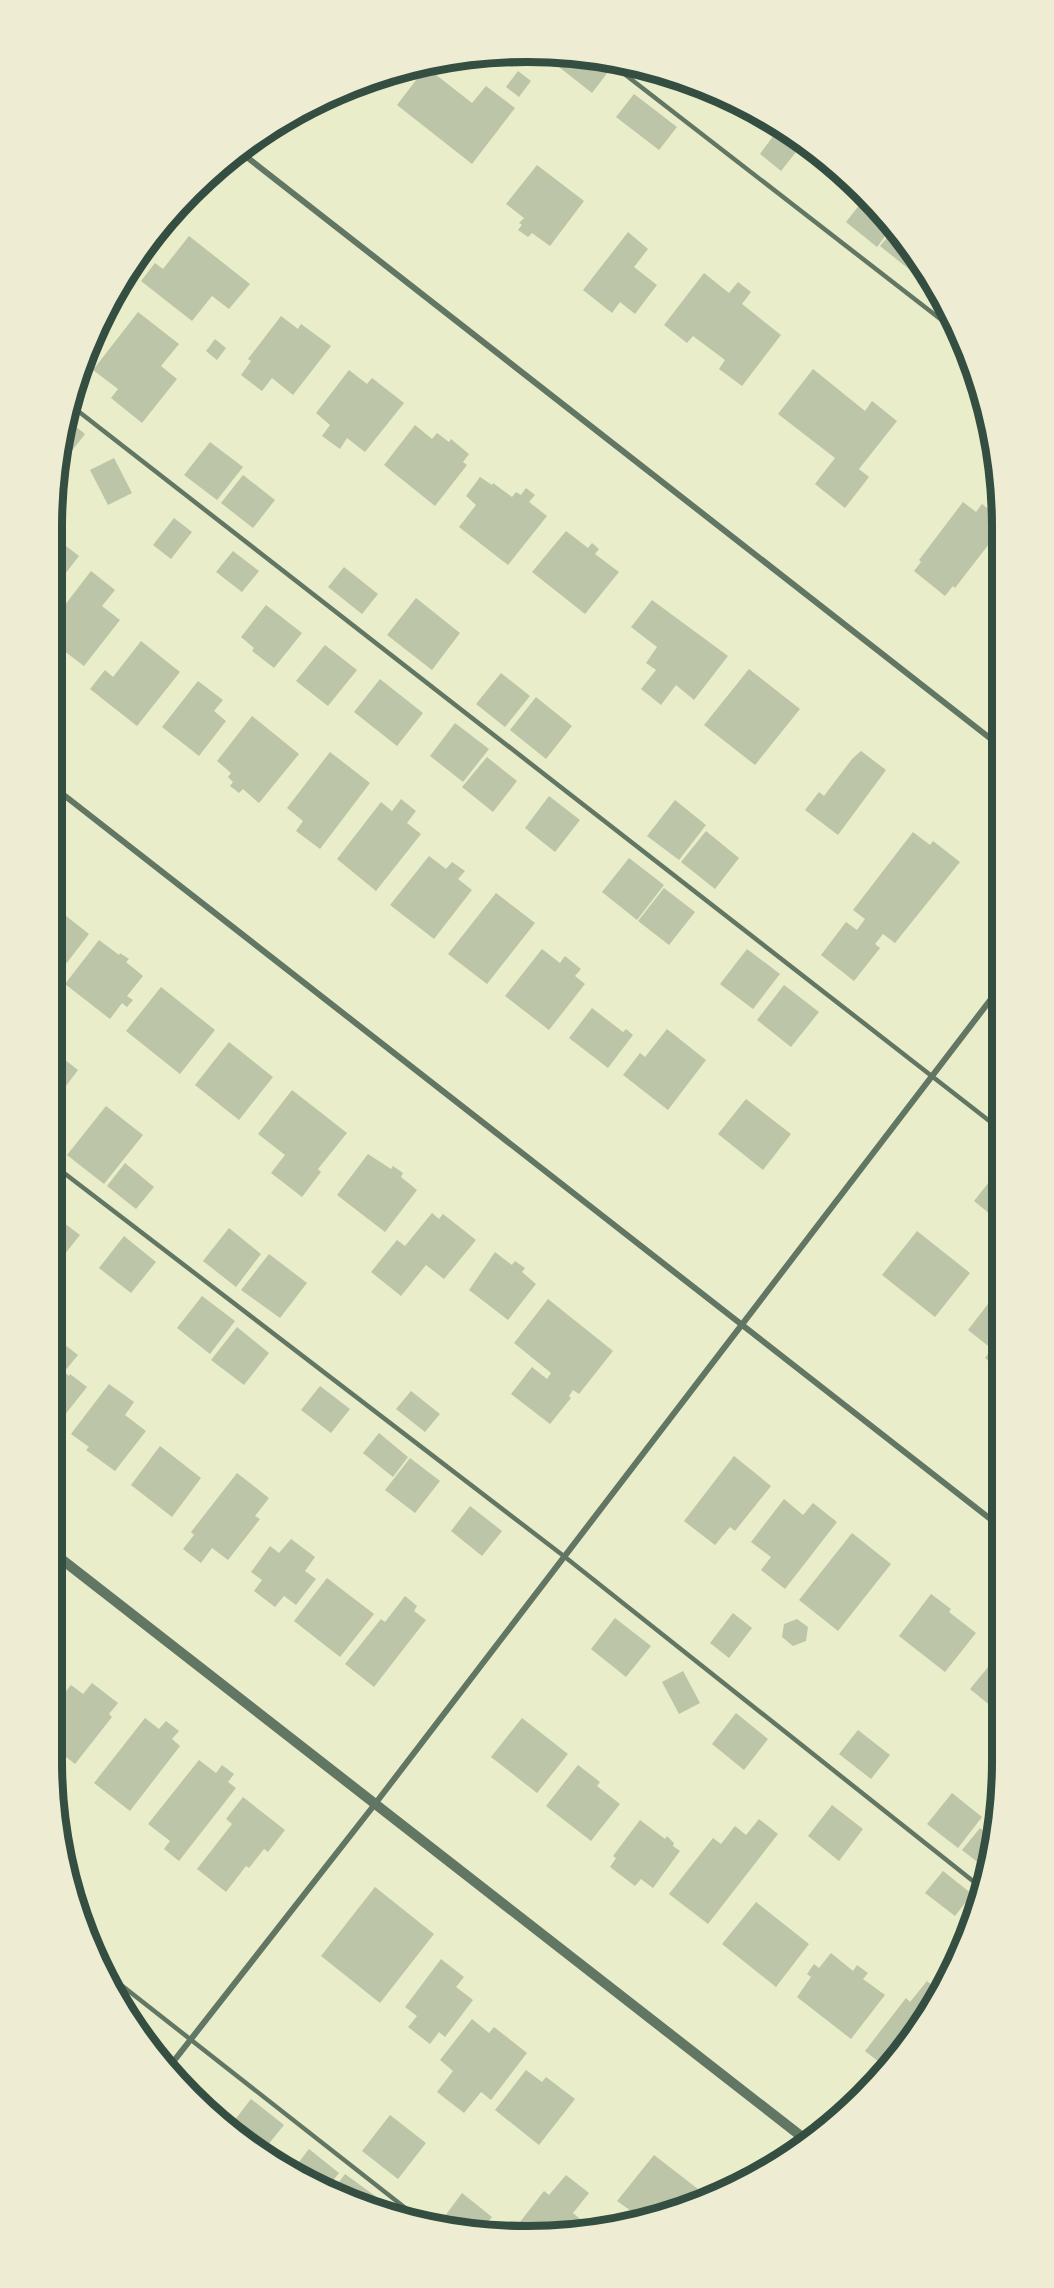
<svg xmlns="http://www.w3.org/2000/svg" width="1054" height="2288" viewBox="0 0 1054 2288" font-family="Jost,sans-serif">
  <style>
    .building { fill: #bcc5a7 }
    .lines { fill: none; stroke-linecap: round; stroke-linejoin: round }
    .service { stroke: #617663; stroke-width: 4.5 }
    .minor { stroke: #617663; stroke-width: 6 }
    .tertiary { stroke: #617663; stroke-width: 10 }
    .rim { fill: none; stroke: #344e41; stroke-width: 8 }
  </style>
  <rect width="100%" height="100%" fill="#e9edc9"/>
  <path class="building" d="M 568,55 L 589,57 L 608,72 L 592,93 L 559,67 Z
    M 426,67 L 472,103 L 486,86 L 515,108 L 472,164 L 397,105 Z
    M 518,71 L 531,81 L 519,97 L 506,87 Z
    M 340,90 L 329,103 L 324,99 L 333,93 Z
    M 634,94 L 677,127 L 659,150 L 616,117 Z
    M 774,135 L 796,152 L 781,171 L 760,154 Z
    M 537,165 L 584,201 L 550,246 L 532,233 L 528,237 L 518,230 L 522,225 L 519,223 L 524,218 L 506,204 Z
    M 861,203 L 892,227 L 877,247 L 846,222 Z
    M 895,228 L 904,237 L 918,260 L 910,270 L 880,246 Z
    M 628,232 L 648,249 L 634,267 L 657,285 L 635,314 L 620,302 L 612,313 L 583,290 Z
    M 189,236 L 250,284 L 229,309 L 212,296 L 192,321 L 141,281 L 155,263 L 163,269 Z
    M 704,273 L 729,293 L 738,282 L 751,292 L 742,304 L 781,335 L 742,386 L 719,369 L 725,360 L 693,336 L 687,343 L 664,325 Z
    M 138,312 L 179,344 L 161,366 L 177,379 L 142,423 L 111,398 L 118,389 L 93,370 Z
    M 281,316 L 298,329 L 301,324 L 331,346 L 293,395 L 272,378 L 262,391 L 241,375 L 251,361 L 248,359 Z
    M 215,339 L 226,348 L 217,360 L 206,351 Z
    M 813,369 L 865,411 L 872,401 L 897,421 L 859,469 L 869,477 L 845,508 L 815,484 L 835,458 L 778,414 Z
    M 349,370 L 367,384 L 372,378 L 404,403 L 365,452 L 347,438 L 340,449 L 322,436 L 330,425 L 316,413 Z
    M 65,418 L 85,434 L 57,470 L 60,434 Z
    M 415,425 L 432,439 L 437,433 L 449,442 L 451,439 L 469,454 L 463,462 L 467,465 L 435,506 L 384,465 Z
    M 210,442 L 243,467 L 217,500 L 184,475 Z
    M 114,458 L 132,493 L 108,505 L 90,470 Z
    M 243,475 L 275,500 L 253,528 L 221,503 Z
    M 480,477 L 492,485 L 493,483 L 512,497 L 516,492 L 521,495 L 526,488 L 535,495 L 529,502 L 547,516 L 508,565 L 459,527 L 476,505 L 466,496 Z
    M 963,502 L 976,512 L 982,504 L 999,517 L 999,531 L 955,588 L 953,586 L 945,596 L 914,571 L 921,562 L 919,560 Z
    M 174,518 L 192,532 L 171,559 L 153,545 Z
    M 566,531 L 588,548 L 592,543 L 599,549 L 595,554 L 619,572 L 585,614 L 532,572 Z
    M 53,536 L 79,556 L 51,592 L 51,539 Z
    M 233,551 L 259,571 L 242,592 L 216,572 Z
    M 344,567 L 378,594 L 362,614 L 328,587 Z
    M 91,571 L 115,590 L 102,606 L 120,620 L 84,666 L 51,641 L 51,623 Z
    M 416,598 L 460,633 L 432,670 L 387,635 Z
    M 652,600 L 728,656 L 694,700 L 676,685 L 661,705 L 641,689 L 656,670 L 646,663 L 657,647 L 631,627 Z
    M 266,605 L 302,633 L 274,668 L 252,651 L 254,648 L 241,637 Z
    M 141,641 L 180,672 L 137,726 L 90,689 L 105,670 L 113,677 Z
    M 325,645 L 357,670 L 328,706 L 296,681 Z
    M 749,669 L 800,709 L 755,765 L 704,725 Z
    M 501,673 L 530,696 L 505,727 L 476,704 Z
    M 380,679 L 423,713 L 397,746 L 354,712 Z
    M 198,681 L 223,700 L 214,711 L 226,721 L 199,756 L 162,727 Z
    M 536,697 L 572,726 L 546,759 L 510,730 Z
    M 252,716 L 299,754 L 259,803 L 243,789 L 239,793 L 230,786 L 233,782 L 228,777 L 231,773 L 217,761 Z
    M 455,723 L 489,749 L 463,782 L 430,756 Z
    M 861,751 L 886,770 L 838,835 L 805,810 L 819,792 L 824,796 L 852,759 Z
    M 330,752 L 370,783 L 320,849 L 296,831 L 303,821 L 287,808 Z
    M 487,757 L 517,781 L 493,812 L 462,787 Z
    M 549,796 L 580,820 L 555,852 L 525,828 Z
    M 401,799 L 416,811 L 407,823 L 421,834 L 376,891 L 337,859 L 381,802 L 392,811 Z
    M 675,800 L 706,825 L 679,860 L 647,836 Z
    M 706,831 L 739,858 L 715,889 L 681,862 Z
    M 913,832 L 930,845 L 933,841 L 960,862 L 895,943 L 883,934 L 875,944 L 880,948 L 854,981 L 821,955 L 846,922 L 857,930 L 865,919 L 853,910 Z
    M 429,856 L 446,869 L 452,862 L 465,871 L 458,879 L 472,890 L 434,939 L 390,905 Z
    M 629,858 L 664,885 L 637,920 L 602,892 Z
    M 664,888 L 695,912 L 669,945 L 638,921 Z
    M 496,893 L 535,923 L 487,984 L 448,954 Z
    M 56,901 L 64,907 L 61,912 L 89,934 L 56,977 L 51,973 L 51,903 L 53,905 Z
    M 99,940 L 119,955 L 120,953 L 129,959 L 126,962 L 143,976 L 127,996 L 133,1000 L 127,1007 L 122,1003 L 110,1019 L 65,984 Z
    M 542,949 L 560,963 L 565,956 L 581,969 L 575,976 L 585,984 L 549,1030 L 505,996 Z
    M 747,949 L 780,974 L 753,1009 L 720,984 Z
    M 784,985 L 819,1012 L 791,1047 L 757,1020 Z
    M 161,987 L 215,1030 L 180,1074 L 126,1031 Z
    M 592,1008 L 623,1032 L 626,1029 L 633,1035 L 608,1068 L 569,1038 Z
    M 667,1029 L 706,1060 L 668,1110 L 623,1075 L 640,1053 L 645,1057 Z
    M 229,1042 L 273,1077 L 239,1120 L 195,1085 Z
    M 56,1053 L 78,1070 L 56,1099 L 51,1095 L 51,1059 Z
    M 292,1090 L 347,1133 L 318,1169 L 321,1172 L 302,1197 L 271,1173 L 285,1155 L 258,1134 Z
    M 746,1099 L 791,1134 L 763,1170 L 718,1134 Z
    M 106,1106 L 143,1135 L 104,1184 L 67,1155 Z
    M 368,1154 L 391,1169 L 393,1166 L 403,1173 L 401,1177 L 417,1190 L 385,1232 L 337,1195 Z
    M 125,1163 L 154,1187 L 136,1209 L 107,1186 Z
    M 1001,1167 L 1001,1223 L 974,1201 Z
    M 51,1178 L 61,1186 L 51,1199 Z
    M 51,1213 L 80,1235 L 56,1265 L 51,1261 Z
    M 432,1213 L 439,1219 L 443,1214 L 476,1240 L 444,1279 L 426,1265 L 401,1296 L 371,1272 L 397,1240 L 405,1246 Z
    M 229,1228 L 261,1254 L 236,1287 L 203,1261 Z
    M 917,1231 L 970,1273 L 935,1317 L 882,1275 Z
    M 124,1236 L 156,1262 L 131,1293 L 99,1268 Z
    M 495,1252 L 512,1265 L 515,1261 L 525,1268 L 522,1272 L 536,1284 L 508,1320 L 469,1290 Z
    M 269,1254 L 307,1283 L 280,1318 L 241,1290 Z
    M 1001,1287 L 1002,1324 L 1002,1371 L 985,1358 L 992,1349 L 968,1330 Z
    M 202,1296 L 235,1321 L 210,1354 L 177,1328 Z
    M 548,1299 L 613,1351 L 579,1394 L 573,1390 L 569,1396 L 571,1398 L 550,1424 L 511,1394 L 532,1367 L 547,1379 L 551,1373 L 514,1343 Z
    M 237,1327 L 269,1353 L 244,1385 L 211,1360 Z
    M 57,1339 L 78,1355 L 64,1372 L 69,1376 L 70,1374 L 87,1387 L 56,1426 L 51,1422 L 51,1347 Z
    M 109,1384 L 134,1402 L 125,1415 L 146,1431 L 115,1471 L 86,1450 L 89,1447 L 71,1434 Z
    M 320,1386 L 350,1409 L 331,1433 L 301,1410 Z
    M 411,1391 L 440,1414 L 425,1432 L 396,1409 Z
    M 379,1433 L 408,1457 L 393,1477 L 363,1453 Z
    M 160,1446 L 201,1478 L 172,1517 L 131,1485 Z
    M 734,1456 L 771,1486 L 735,1531 L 730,1527 L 715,1545 L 684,1521 Z
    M 410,1458 L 440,1481 L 415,1513 L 385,1490 Z
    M 237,1473 L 269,1498 L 255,1516 L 260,1519 L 228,1560 L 212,1548 L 201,1563 L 183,1549 L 194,1535 L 191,1532 Z
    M 784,1499 L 803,1515 L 813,1503 L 837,1522 L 785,1589 L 761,1570 L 771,1557 L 751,1542 Z
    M 470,1506 L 502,1531 L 482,1556 L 451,1531 Z
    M 852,1533 L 891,1564 L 838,1631 L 799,1600 Z
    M 291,1539 L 315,1557 L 305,1571 L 316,1579 L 296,1605 L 284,1596 L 275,1607 L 254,1591 L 262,1580 L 251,1572 L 270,1546 L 279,1553 Z
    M 327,1578 L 374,1614 L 340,1657 L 294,1621 Z
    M 931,1594 L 951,1609 L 949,1612 L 976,1633 L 945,1672 L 899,1636 Z
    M 405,1596 L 417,1606 L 414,1611 L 426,1620 L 374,1687 L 345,1664 L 381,1619 L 385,1622 Z
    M 733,1613 L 752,1628 L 729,1658 L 710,1643 Z
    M 615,1618 L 651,1646 L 626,1677 L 591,1649 Z
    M 797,1619 L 808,1627 L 806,1641 L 793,1646 L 782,1637 L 784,1624 Z
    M 1003,1649 L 1003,1716 L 970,1689 Z
    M 51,1654 L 62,1662 L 51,1676 Z
    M 683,1671 L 700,1703 L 679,1714 L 662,1682 Z
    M 92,1683 L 118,1703 L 109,1714 L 112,1717 L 75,1764 L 51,1745 L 51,1710 L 71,1685 L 83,1694 Z
    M 736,1713 L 768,1739 L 744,1770 L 712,1744 Z
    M 145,1718 L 159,1729 L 166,1721 L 179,1731 L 172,1739 L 180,1746 L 130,1811 L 94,1783 Z
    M 522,1718 L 568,1754 L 537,1793 L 491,1757 Z
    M 858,1730 L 890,1755 L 871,1779 L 839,1754 Z
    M 199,1760 L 216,1773 L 222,1765 L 234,1774 L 228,1782 L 236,1788 L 179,1861 L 164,1849 L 170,1841 L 148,1824 Z
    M 578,1765 L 600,1782 L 597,1786 L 620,1804 L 591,1841 L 546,1806 Z
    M 952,1793 L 982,1817 L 958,1848 L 927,1824 Z
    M 243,1797 L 285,1830 L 268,1852 L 264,1849 L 249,1868 L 246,1866 L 226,1892 L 197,1869 L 232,1824 L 226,1819 Z
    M 832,1805 L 863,1829 L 839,1861 L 808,1836 Z
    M 759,1819 L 778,1834 L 708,1924 L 669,1894 L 713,1838 L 721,1844 L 735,1826 L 746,1835 Z
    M 640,1820 L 665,1839 L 667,1836 L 674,1843 L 673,1846 L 680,1851 L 653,1888 L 641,1879 L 635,1886 L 610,1867 L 616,1858 L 613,1856 Z
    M 980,1828 L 995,1841 L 989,1871 L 962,1850 Z
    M 943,1871 L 972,1894 L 955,1916 L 925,1893 Z
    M 375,1887 L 434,1934 L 380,2003 L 321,1956 Z
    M 756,1902 L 809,1944 L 776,1987 L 722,1944 Z
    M 831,1953 L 853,1971 L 857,1965 L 868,1973 L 863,1979 L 885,1995 L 851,2039 L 797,1997 L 811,1977 L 807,1974 L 814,1964 L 819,1968 Z
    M 441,1959 L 464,1977 L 456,1987 L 473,2000 L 445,2037 L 439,2032 L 430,2044 L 408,2027 L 417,2016 L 405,2007 Z
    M 927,1981 L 938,1990 L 888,2069 L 865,2051 L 906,1998 L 910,2002 Z
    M 110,1989 L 129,2003 L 123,2011 L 115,1999 Z
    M 472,2019 L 489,2033 L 494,2027 L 527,2053 L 491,2100 L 481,2092 L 464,2113 L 437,2092 L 453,2071 L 440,2060 Z
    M 526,2070 L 542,2082 L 546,2077 L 575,2099 L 539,2145 L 495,2110 Z
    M 251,2099 L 284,2125 L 267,2146 L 234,2121 Z
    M 390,2115 L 426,2143 L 398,2179 L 362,2151 Z
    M 309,2149 L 339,2173 L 327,2188 L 301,2178 L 292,2171 Z
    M 654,2155 L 698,2189 L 687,2202 L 646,2218 L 636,2210 L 634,2213 L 617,2201 Z
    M 345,2174 L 378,2198 L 373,2205 L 333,2190 Z
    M 566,2175 L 589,2193 L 573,2213 L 580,2219 L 568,2233 L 527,2237 L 510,2235 L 544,2191 L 549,2195 Z
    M 462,2193 L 492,2217 L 480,2232 L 464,2231 L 445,2216 Z"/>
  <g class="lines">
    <path class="service" d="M 605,59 L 961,335
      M 69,404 L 1001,1130
      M 51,1163 L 565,1557 L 983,1889
      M 102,1970 L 427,2225"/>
    <path class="minor" d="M 239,151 L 1000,746
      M 51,785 L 1002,1528
      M 166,2071 L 375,1804 L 1001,986"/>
    <path class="tertiary" d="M 51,1551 L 806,2140"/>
  </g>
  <path d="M0 0H1054V2288H0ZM527 62H527A465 465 0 0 1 992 527V1761A465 465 0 0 1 527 2226H527A465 465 0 0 1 62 1761V527A465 465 0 0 1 527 62Z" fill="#eeecd3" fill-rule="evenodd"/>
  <path class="rim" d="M527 62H527A465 465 0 0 1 992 527V1761A465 465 0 0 1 527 2226H527A465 465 0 0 1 62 1761V527A465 465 0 0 1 527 62Z"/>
</svg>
